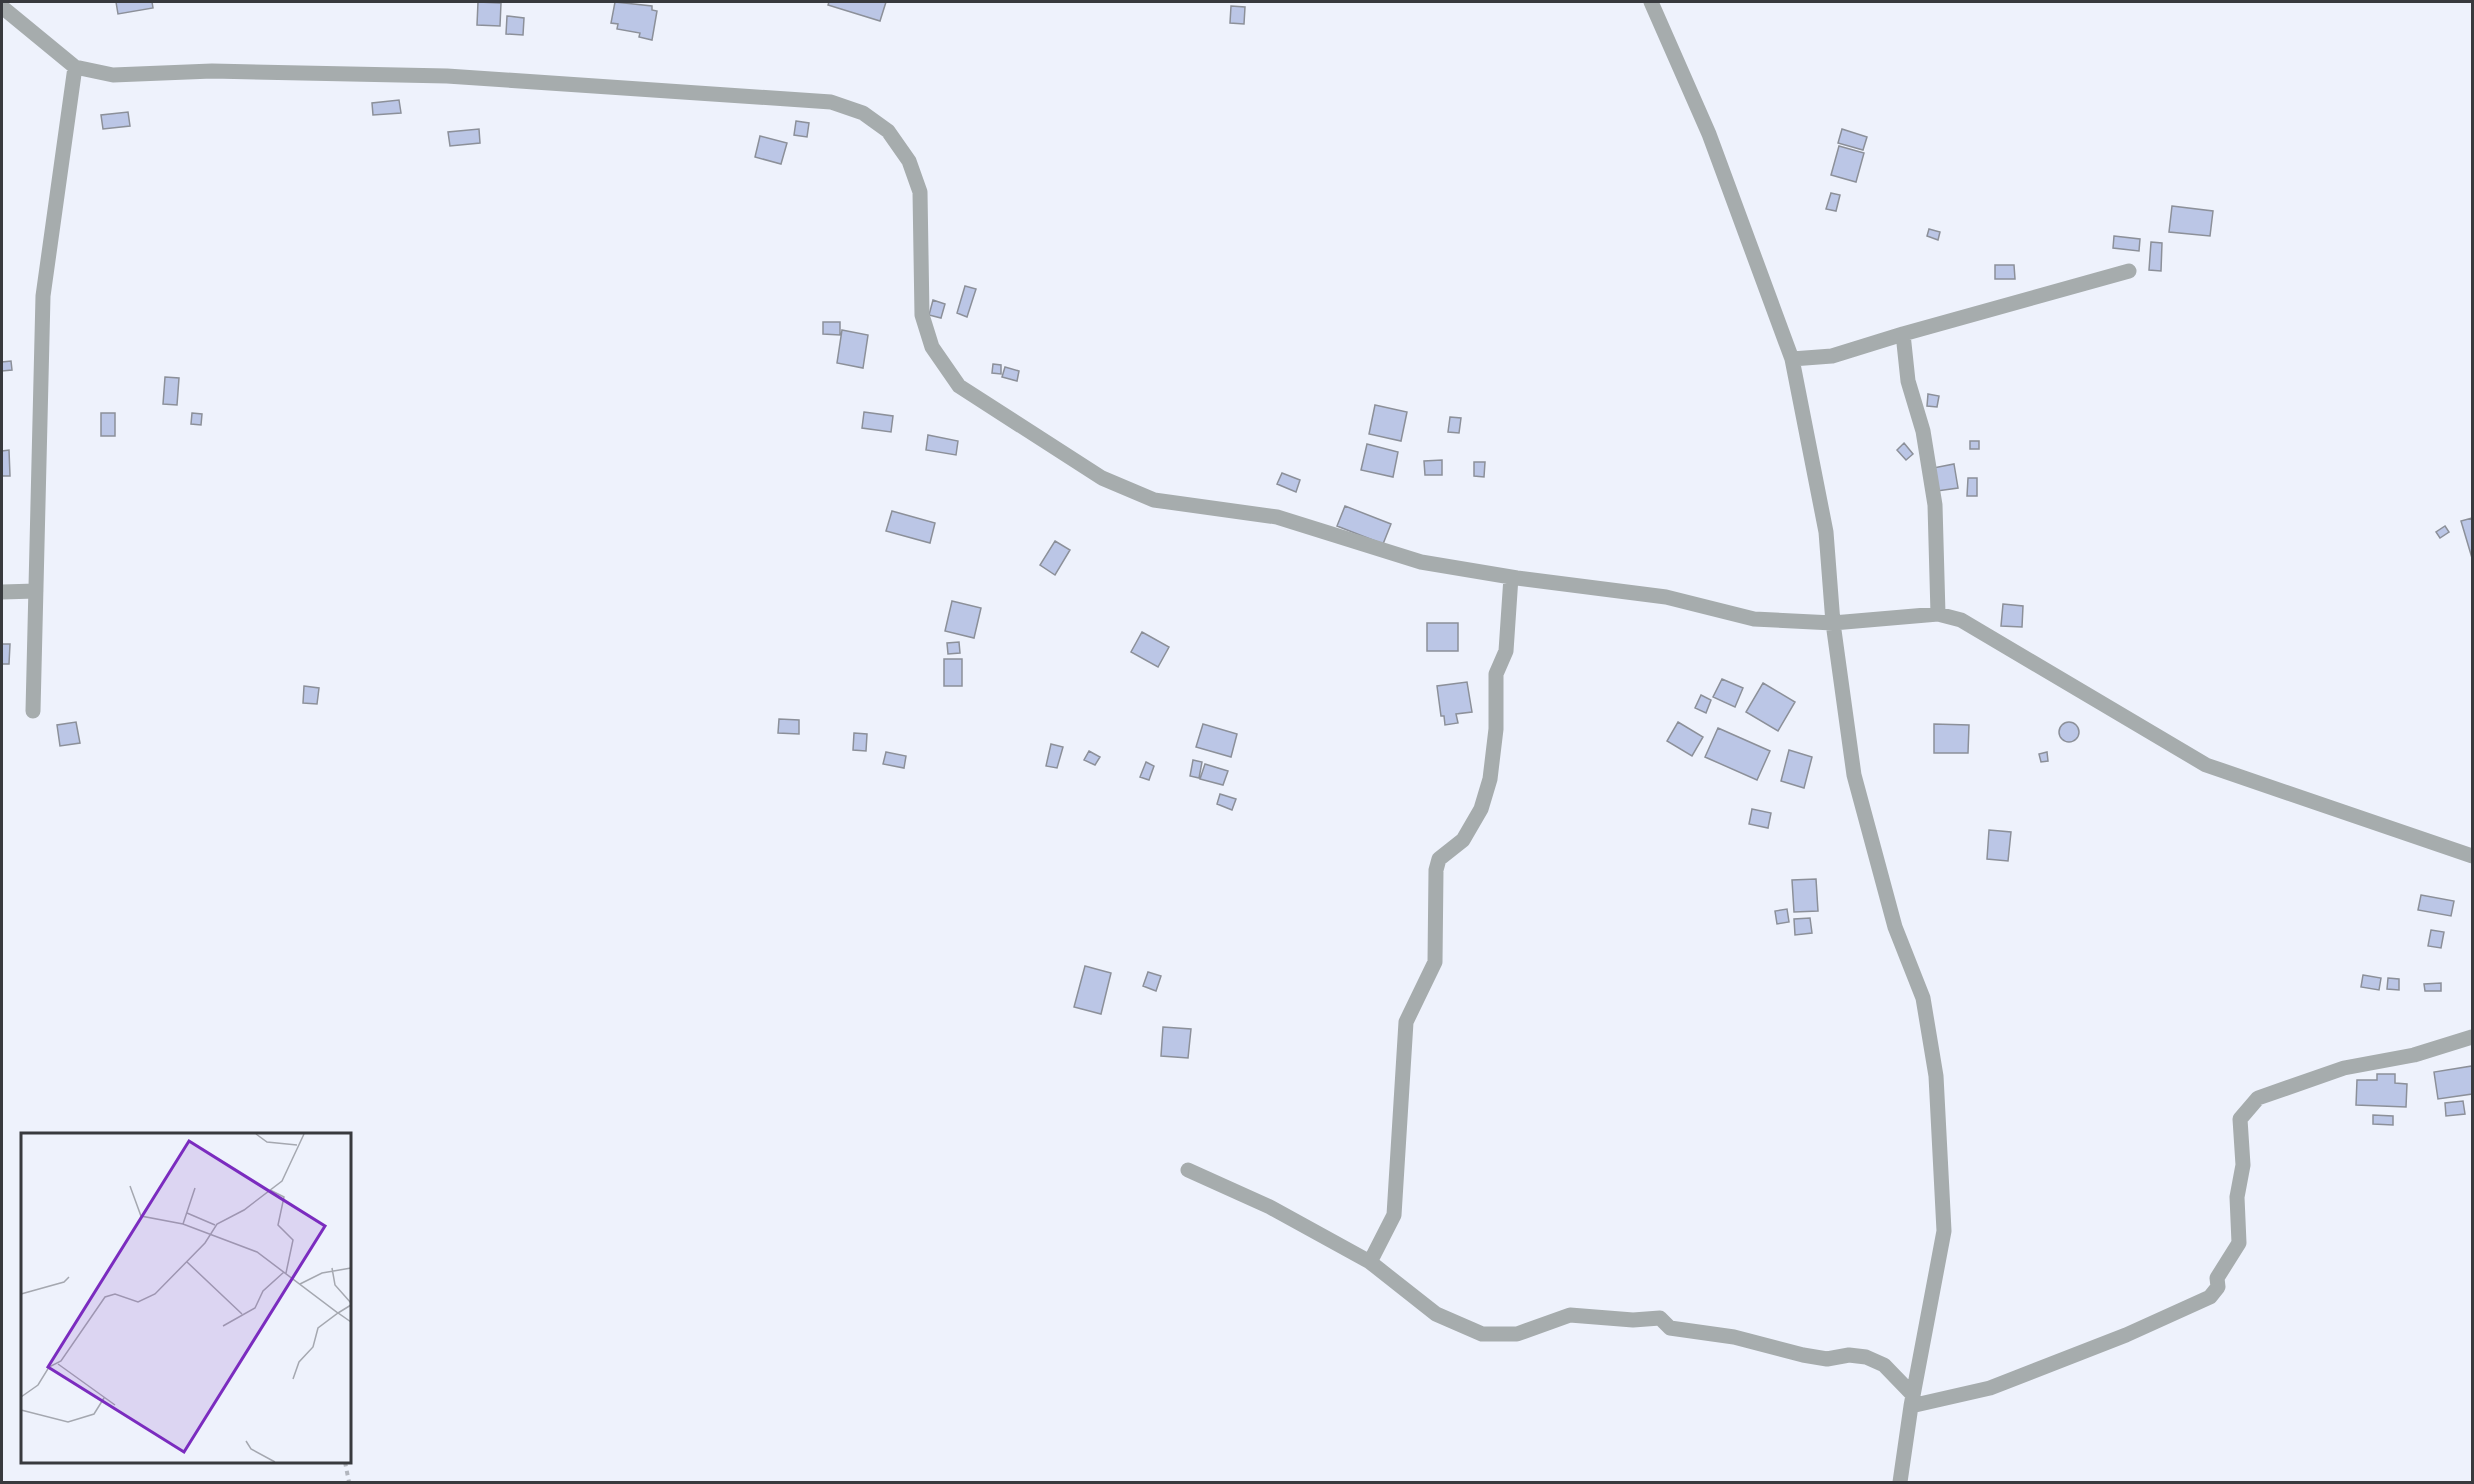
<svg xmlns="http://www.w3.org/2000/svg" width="2474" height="1484" viewBox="0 0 2474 1484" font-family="'Public Sans',sans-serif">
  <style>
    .building { fill: #bbc6e6; stroke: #8c9099; stroke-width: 1.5 }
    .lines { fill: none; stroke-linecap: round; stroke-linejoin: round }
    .path { stroke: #b2b6be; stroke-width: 4; stroke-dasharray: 4.5 4.5; stroke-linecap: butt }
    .minor { stroke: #a6acad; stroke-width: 15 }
    .inset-road { fill: none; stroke: #a5a8b0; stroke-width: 1.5 }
    .view { fill: #7b2cbf; fill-opacity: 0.15; stroke: #7b2cbf; stroke-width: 3 }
    .inset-edge { fill: none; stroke: #383a3e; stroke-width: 3 }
  </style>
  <rect width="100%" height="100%" fill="#eef2fc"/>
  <path class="building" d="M 116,2 L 152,2 L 153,8 L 118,14 Z
    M 478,2 L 501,3 L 500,26 L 477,25 Z
    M 615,2 L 652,6 L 652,10 L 657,11 L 652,40 L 639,37 L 640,33 L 617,29 L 618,24 L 611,23 Z
    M 829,2 L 886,2 L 880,21 L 828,5 Z
    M 1231,6 L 1245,7 L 1244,24 L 1230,23 Z
    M 507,16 L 524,18 L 523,35 L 506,34 Z
    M 399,100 L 401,113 L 373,115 L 372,103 Z
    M 128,112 L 130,126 L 103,129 L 101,115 Z
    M 796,121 L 809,123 L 807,137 L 794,135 Z
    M 479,129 L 480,143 L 450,146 L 448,132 Z
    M 1842,129 L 1867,137 L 1863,150 L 1838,143 Z
    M 760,136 L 787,143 L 781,164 L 755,157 Z
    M 1839,146 L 1864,153 L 1856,182 L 1831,175 Z
    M 1831,193 L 1840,195 L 1836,211 L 1826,209 Z
    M 2172,206 L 2213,211 L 2210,236 L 2169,232 Z
    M 1929,229 L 1940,232 L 1938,240 L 1927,236 Z
    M 2114,236 L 2140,239 L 2139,251 L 2113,248 Z
    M 2151,242 L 2162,243 L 2161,271 L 2149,270 Z
    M 1995,265 L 2014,265 L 2015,279 L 1995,279 Z
    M 965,286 L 976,289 L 967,317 L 957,313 Z
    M 933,300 L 945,304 L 941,318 L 929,315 Z
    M 823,322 L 840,322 L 840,335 L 823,334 Z
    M 842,330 L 868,335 L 863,368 L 837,363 Z
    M 11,361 L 12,370 L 2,371 L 2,362 Z
    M 993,364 L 1001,365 L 1001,374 L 992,373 Z
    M 1005,367 L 1019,371 L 1017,381 L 1002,377 Z
    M 165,377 L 179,378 L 177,405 L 163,404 Z
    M 1928,394 L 1939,396 L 1937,407 L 1927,406 Z
    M 1375,405 L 1407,412 L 1401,441 L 1369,434 Z
    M 864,412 L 893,416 L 891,432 L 862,428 Z
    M 101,413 L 115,413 L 115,436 L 101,436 Z
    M 192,413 L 202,414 L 201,425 L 191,424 Z
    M 1450,417 L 1461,418 L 1459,433 L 1448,432 Z
    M 928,435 L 958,441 L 956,455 L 926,450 Z
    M 1970,441 L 1979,441 L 1979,449 L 1970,449 Z
    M 1904,443 L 1913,454 L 1906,460 L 1897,450 Z
    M 1367,444 L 1398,452 L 1393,477 L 1361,470 Z
    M 9,450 L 10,476 L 2,476 L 2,451 Z
    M 1442,460 L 1442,475 L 1425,475 L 1424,461 Z
    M 1474,462 L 1485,462 L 1484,477 L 1474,476 Z
    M 1954,464 L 1958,488 L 1937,491 L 1933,468 Z
    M 1282,473 L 1300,480 L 1296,492 L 1277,484 Z
    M 1968,478 L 1977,478 L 1977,496 L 1967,496 Z
    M 1345,506 L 1391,524 L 1383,544 L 1337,526 Z
    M 892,511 L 935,523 L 930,543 L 886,531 Z
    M 2472,518 L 2472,558 L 2461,521 Z
    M 2445,526 L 2449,532 L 2440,538 L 2436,532 Z
    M 1055,541 L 1070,550 L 1055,575 L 1040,565 Z
    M 952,601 L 981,608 L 974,638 L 945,631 Z
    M 2003,604 L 2023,606 L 2022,627 L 2001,626 Z
    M 1427,623 L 1458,623 L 1458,651 L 1427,651 Z
    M 1142,632 L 1169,647 L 1158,667 L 1131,652 Z
    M 959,642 L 960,653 L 948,654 L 947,643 Z
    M 2,644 L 10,644 L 9,664 L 2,664 Z
    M 944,659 L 962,659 L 962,686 L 944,686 Z
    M 1722,679 L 1743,688 L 1735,707 L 1713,697 Z
    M 1467,682 L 1472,712 L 1456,714 L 1458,723 L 1445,725 L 1444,716 L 1441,716 L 1437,686 Z
    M 1763,683 L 1795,702 L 1778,731 L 1746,712 Z
    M 304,686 L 319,688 L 317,704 L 303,703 Z
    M 1701,695 L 1711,700 L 1706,713 L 1695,708 Z
    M 779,719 L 799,720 L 799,734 L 778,733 Z
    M 76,722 L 80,743 L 60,746 L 57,725 Z
    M 1678,722 L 1703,737 L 1692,756 L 1667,741 Z
    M2059 732a10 10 0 1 1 20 0a10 10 0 1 1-20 0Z
    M 1203,724 L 1237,734 L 1231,757 L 1196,747 Z
    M 1934,724 L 1969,725 L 1968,753 L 1934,753 Z
    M 1718,728 L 1770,751 L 1757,780 L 1705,757 Z
    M 854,733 L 867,734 L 866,751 L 853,750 Z
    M 1051,744 L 1063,747 L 1057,768 L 1046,766 Z
    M 1789,750 L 1812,757 L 1804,788 L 1781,781 Z
    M 1089,751 L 1100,757 L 1095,765 L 1084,760 Z
    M 886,752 L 906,756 L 904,768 L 883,764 Z
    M 2047,752 L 2048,761 L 2041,762 L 2039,754 Z
    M 1193,760 L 1202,762 L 1199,778 L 1190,776 Z
    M 1146,762 L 1154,766 L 1149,780 L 1140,777 Z
    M 1205,764 L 1228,771 L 1223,785 L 1200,779 Z
    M 1220,794 L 1236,799 L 1232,810 L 1217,804 Z
    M 1752,809 L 1771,813 L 1768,828 L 1749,824 Z
    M 1989,830 L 2011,832 L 2008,861 L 1987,859 Z
    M 1816,879 L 1818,911 L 1794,912 L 1792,880 Z
    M 2421,895 L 2454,901 L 2451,916 L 2418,910 Z
    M 1787,909 L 1789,922 L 1777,924 L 1775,911 Z
    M 1810,918 L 1812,933 L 1795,935 L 1794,919 Z
    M 2431,930 L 2444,932 L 2441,948 L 2428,946 Z
    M 1085,966 L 1111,973 L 1101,1014 L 1074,1007 Z
    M 1148,972 L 1161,976 L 1156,991 L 1143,986 Z
    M 2363,975 L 2381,978 L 2379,990 L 2361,987 Z
    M 2388,978 L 2399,979 L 2399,990 L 2387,989 Z
    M 2441,983 L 2441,991 L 2425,991 L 2424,984 Z
    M 1163,1027 L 1191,1029 L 1188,1058 L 1161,1056 Z
    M 2472,1066 L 2472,1094 L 2438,1099 L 2434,1072 Z
    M 2377,1074 L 2395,1074 L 2395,1083 L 2407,1084 L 2406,1107 L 2356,1105 L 2357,1080 L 2377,1080 Z
    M 2463,1101 L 2465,1114 L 2446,1116 L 2445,1103 Z
    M 2373,1115 L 2393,1116 L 2393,1125 L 2373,1124 Z"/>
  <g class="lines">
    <path class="path" d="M 345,1462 L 349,1482"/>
    <path class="minor" d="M 1651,2 L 1709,134 L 1792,359 L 1826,532 L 1833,623 L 1854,775 L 1895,927 L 1923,998 L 1936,1076 L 1944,1231 L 1911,1406 L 1900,1482
      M 2,7 L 75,67 L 113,75 L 212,71 L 447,76 L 831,102 L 863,113 L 888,131 L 909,161 L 920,192 L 922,315 L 932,347 L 959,386 L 1102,478 L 1154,500 L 1277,517 L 1421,562 L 1517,578 L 1666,597 L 1754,619 L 1833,623 L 1938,614 L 1961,620 L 2206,765 L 2472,856
      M 1903,334 L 1908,381 L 1923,431 L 1935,505 L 1938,614
      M 1792,359 L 1832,356 L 1903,334 L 2129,271
      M 2,592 L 36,591
      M 33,711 L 43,296 L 75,67
      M 1188,1170 L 1270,1207 L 1370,1262 L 1436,1314 L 1482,1334 L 1517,1334 L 1570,1315 L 1633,1320 L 1660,1318 L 1670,1328 L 1734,1337 L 1803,1355 L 1827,1359 L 1849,1355 L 1866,1357 L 1884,1365 L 1913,1395
      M 1370,1262 L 1394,1215 L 1406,1022 L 1435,962 L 1436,870 L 1439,859 L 1463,840 L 1481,809 L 1490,779 L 1496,729 L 1496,674 L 1506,651 L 1511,577
      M 1911,1406 L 1990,1388 L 2126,1335 L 2210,1297 L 2218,1287 L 2217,1278 L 2239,1243 L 2237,1197 L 2243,1165 L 2240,1119 L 2258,1098 L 2344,1068 L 2414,1055 L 2472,1037"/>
  </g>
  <g transform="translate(21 1133)">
    <rect width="330" height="330" fill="#eef2fc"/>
    <path class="inset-road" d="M 235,1 L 246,9 L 276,12M 109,53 L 120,83 L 162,91 L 236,119 L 317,180 L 330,172M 249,57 L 263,64 L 257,92 L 272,107 L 265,140M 166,80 L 194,92M 162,91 L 174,55M 166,129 L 221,181M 311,135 L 314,152 L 330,170M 279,151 L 301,140 L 330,135M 0,161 L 43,149 L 48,144M 202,193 L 234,175 L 242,158 L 263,139M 37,231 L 94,272M 272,246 L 278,229 L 292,214 L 297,195 L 317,180 L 330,189M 0,264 L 17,252 L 28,234 L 40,228 L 84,164 L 94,161 L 117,169 L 134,161 L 184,110 L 196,91 L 223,77 L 261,48 L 283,1M 0,277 L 47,289 L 73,281 L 83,265M 225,308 L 230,316 L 254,329"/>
    <path class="view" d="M 168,8 L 304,93 L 163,319 L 27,234 Z"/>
    <rect width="330" height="330" class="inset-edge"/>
  </g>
  <rect width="2474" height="1484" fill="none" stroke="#383a3e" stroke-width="6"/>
</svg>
